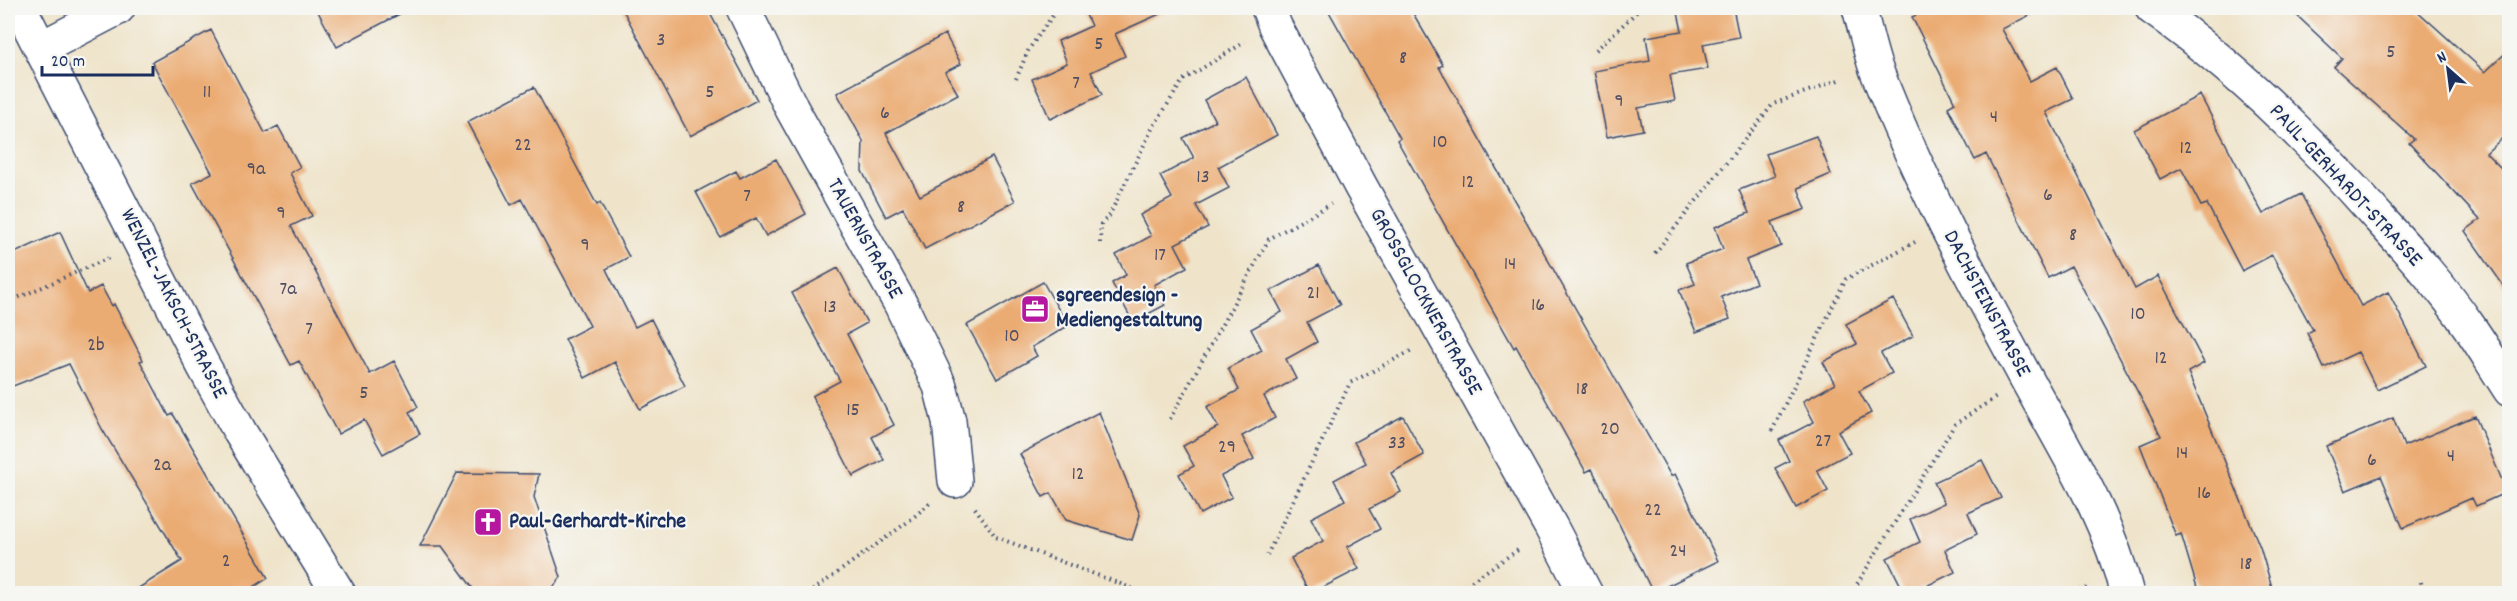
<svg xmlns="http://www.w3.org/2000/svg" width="2517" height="601" viewBox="0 0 2517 601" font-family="Dekko,sans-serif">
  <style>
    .building { fill: #ebac73 }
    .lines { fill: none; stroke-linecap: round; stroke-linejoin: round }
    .minor-casing { stroke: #3b4a6e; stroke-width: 36 }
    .tertiary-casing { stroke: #3b4a6e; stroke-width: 36 }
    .path { stroke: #3b4a6e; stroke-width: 4; stroke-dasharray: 1.5 4.5; stroke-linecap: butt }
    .minor { stroke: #fff; stroke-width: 33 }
    .tertiary { stroke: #fff; stroke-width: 33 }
    .labels { text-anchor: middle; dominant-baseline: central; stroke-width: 4.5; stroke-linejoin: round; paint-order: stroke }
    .number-label { font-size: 20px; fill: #4f4e63 }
    .street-label { font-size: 22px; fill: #1b2f5e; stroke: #f6f6f2 }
    .poi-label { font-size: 22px; font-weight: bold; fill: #1b2f5e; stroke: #f6f6f2; text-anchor: start }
  </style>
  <rect width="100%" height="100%" fill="#f6f6f2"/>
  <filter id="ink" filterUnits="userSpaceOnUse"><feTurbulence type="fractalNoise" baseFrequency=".0167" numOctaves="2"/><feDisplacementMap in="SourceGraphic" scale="12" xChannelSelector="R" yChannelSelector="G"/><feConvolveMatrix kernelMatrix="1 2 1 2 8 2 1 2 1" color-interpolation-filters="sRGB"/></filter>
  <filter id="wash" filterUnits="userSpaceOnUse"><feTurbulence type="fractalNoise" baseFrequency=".008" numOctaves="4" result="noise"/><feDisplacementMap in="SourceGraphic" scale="24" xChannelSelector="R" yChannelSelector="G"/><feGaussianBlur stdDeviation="1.35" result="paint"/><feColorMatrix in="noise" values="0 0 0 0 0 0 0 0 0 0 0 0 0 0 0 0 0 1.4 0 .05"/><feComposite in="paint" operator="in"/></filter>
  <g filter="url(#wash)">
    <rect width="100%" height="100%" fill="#efe4ca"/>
    <g id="blocks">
      <path class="building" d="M 316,8 L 411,8 L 337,47 Z
        M 622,8 L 707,8 L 757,100 L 690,136 Z
        M 1083,8 L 1173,8 L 1115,34 L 1125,56 L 1091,72 L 1102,95 L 1050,119 L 1032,79 L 1067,63 L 1058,41 L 1091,26 Z
        M 1327,8 L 1410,8 L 1443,65 L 1439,67 L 1600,352 L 1671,476 L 1675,474 L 1718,561 L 1653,593 L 1592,469 L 1586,472 L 1516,346 L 1514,348 L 1397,140 L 1400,138 Z
        M 1677,8 L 1733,8 L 1739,37 L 1703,44 L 1708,69 L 1670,75 L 1675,101 L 1638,108 L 1643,130 L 1607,137 L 1594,71 L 1650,61 L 1646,37 L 1682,31 Z
        M 1930,8 L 2044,8 L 2002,29 L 2030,81 L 2057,67 L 2073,99 L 2046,112 L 2135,289 L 2158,276 L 2204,363 L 2188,372 L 2260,547 L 2274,594 L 2199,594 L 2181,534 L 2176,536 L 2140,445 L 2161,436 L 2071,266 L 2048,278 L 1986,154 L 1975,160 L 1948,107 L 1955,103 L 1912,17 Z
        M 2289,8 L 2414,8 L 2485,72 L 2510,49 L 2510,131 L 2486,153 L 2510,177 L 2510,295 L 2465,231 L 2480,220 L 2409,143 L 2414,139 L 2334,67 L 2342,58 Z
        M 211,30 L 265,133 L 278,126 L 300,167 L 290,173 L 312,216 L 291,226 L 370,374 L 394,361 L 418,407 L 409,412 L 420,434 L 383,454 L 364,420 L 338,434 L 299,361 L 291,365 L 192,183 L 212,173 L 152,62 Z
        M 945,34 L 961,64 L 945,72 L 958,94 L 886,133 L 920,196 L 992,157 L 1015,201 L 925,249 L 903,208 L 886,217 L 862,171 L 863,141 L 837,93 Z
        M 1246,77 L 1277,135 L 1218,167 L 1229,188 L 1196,205 L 1208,227 L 1175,244 L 1187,267 L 1154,285 L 1165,305 L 1133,322 L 1112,283 L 1126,275 L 1116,255 L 1151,236 L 1140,215 L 1172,198 L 1160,176 L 1194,158 L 1183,138 L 1215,121 L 1204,100 Z
        M 534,87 L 597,205 L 600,203 L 629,257 L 606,269 L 635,327 L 651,319 L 685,386 L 640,409 L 615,362 L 585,378 L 565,339 L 590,326 L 522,199 L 511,205 L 467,122 Z
        M 2200,95 L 2263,214 L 2301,194 L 2361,306 L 2388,292 L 2426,366 L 2377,390 L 2358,352 L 2324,368 L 2307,333 L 2313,330 L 2272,255 L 2242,271 L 2207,204 L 2201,206 L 2181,168 L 2160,179 L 2134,130 Z
        M 1816,136 L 1831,174 L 1798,188 L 1806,209 L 1772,222 L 1781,246 L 1746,260 L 1756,283 L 1721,297 L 1730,319 L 1696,332 L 1679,290 L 1695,284 L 1686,263 L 1723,249 L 1715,227 L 1749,213 L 1739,190 L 1775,176 L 1766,154 Z
        M 776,159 L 806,214 L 766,236 L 756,218 L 720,237 L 696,192 L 736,171 L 740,178 Z
        M 60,232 L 88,293 L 101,286 L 112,306 L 114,304 L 143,360 L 140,361 L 169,416 L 173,414 L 268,578 L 243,594 L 129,594 L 182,561 L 102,429 L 69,364 L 8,388 L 8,256 Z
        M 1319,265 L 1340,305 L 1307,322 L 1317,342 L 1286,359 L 1296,379 L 1264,396 L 1275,418 L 1242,436 L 1254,459 L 1221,476 L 1232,497 L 1200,514 L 1179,474 L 1194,466 L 1183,446 L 1218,427 L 1207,407 L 1239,390 L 1228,368 L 1262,350 L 1251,329 L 1282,312 L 1271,291 Z
        M 838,268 L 867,323 L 847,334 L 894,425 L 872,437 L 884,460 L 853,476 L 812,396 L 840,381 L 792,293 Z
        M 1043,282 L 1068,326 L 1032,347 L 1037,356 L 997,379 L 967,325 Z
        M 1893,299 L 1913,336 L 1881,353 L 1892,373 L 1859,391 L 1871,413 L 1838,431 L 1850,453 L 1817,470 L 1828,491 L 1796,508 L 1775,468 L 1789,461 L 1779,440 L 1814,422 L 1803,401 L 1835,384 L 1823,362 L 1857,344 L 1846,324 Z
        M 1099,412 L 1140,515 L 1132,540 L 1066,520 L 1051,493 L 1043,497 L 1020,454 Z
        M 1403,416 L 1424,455 L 1391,473 L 1401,492 L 1369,509 L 1380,529 L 1347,547 L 1359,569 L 1310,594 L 1291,558 L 1323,541 L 1311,518 L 1345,500 L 1334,480 L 1366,463 L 1354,442 Z
        M 2475,416 L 2507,492 L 2476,506 L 2472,498 L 2403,528 L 2381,476 L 2345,491 L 2326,446 L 2393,418 L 2404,446 Z
        M 1982,460 L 2001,498 L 1968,513 L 1977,534 L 1945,550 L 1955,572 L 1910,594 L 1905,594 L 1887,558 L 1920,542 L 1910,519 L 1944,503 L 1934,482 Z
        M 457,473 L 539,474 L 534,497 L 561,577 L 548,594 L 477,594 L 442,546 L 420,546 Z"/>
    </g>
  </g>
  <g filter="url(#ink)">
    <use href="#blocks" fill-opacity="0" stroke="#3b4a6e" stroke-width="1.5"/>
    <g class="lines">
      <g class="minor-casing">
        <path id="minor" d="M 743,8 L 792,109 L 901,305 L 940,386 L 949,421 L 955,481
          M 1268,8 L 1275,26 L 1361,187 L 1551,527 L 1586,594
          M 1859,8 C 1865,28 1869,49 1876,69 C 1917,176 1971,276 2025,376 C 2065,450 2106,511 2127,594
          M 2152,8 C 2236,67 2310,140 2378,217 C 2409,251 2442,287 2468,325 C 2483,346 2496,369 2510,390
          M 41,48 L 118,8"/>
      </g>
      <g class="tertiary-casing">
        <path id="tertiary" d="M 20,8 L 203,365 L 240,432 L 339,594"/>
      </g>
      <path class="path" d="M 1596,50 L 1641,8
        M 1016,79 L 1029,49 L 1058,8
        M 1100,243 L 1101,224 L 1109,216 L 1152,129 L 1183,80 L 1245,42
        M 1655,253 L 1773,104 L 1841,79
        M 8,302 L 109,258
        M 1170,419 L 1269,239 L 1331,204
        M 1772,431 L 1846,279 L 1915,242
        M 975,508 L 996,537 L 1147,594
        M 1267,555 L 1350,383 L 1413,350
        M 2421,582 L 2422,594
        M 654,594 L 656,591 L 675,594
        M 808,594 L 909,521 L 930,503
        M 1459,594 L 1473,580 L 1521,548
        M 1851,594 L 1955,424 L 1998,396
        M 2062,594 L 2088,588"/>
      <use href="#minor" class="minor"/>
      <use href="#tertiary" class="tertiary"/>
    </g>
  </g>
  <defs>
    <g id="office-square" transform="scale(1.5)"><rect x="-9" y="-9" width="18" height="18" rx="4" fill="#b5179e" stroke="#f6f6f2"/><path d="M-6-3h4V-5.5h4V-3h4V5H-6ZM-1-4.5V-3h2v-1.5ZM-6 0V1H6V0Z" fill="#fff"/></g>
    <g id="church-square" transform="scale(1.5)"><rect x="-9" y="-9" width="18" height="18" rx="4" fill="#b5179e" stroke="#f6f6f2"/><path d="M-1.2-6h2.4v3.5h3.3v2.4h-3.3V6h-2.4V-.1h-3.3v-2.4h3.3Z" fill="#fff"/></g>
  </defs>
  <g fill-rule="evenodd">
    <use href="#office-square" x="1035" y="309"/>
    <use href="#church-square" x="488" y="522"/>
  </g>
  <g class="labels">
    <g class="number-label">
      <text x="661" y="41">3</text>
      <text x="1099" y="45">5</text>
      <text x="2391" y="53">5</text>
      <text x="1403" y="59">8</text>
      <text x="1076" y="84">7</text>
      <text x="207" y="93">11</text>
      <text x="710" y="93">5</text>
      <text x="1619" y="102">9</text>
      <text x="885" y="114">6</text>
      <text x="1994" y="118">4</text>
      <text x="1440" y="143">10</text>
      <text x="523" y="146">22</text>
      <text x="2186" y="149">12</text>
      <text x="256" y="170">9a</text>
      <text x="1203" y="178">13</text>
      <text x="1468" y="183">12</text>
      <text x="2048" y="196">6</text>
      <text x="747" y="197">7</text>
      <text x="961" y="208">8</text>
      <text x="281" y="214">9</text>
      <text x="2073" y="236">8</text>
      <text x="585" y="246">9</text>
      <text x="1160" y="256">17</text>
      <text x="1510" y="265">14</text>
      <text x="288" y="290">7a</text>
      <text x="1313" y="294">21</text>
      <text x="1538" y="306">16</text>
      <text x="830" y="308">13</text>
      <text x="2138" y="315">10</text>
      <text x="309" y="330">7</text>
      <text x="1012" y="337">10</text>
      <text x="96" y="346">2b</text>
      <text x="2161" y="359">12</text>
      <text x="1582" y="390">18</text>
      <text x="364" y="394">5</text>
      <text x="853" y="411">15</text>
      <text x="1610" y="430">20</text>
      <text x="1823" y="442">27</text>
      <text x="1397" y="444">33</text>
      <text x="1227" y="448">29</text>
      <text x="2182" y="454">14</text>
      <text x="2451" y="457">4</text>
      <text x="2372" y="461">6</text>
      <text x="162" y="466">2a</text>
      <text x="1078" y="475">12</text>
      <text x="2204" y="494">16</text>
      <text x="1653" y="511">22</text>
      <text x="1678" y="552">24</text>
      <text x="226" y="562">2</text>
      <text x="2246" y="565">18</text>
    </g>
    <g class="street-label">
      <text transform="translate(2345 186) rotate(47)">PAUL-GERHARDT-STRASSE</text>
      <text transform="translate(864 239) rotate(61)">TAUERNSTRASSE</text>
      <text transform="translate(1425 302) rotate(61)">GROSSGLOCKNERSTRASSE</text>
      <text transform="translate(173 304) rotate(63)">WENZEL-JAKSCH-STRASSE</text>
      <text transform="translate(1986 304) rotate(62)">DACHSTEINSTRASSE</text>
    </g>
    <g class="poi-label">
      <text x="1056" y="296">sgreendesign -<tspan x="1056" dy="25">Mediengestaltung</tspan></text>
      <text x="509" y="522">Paul-Gerhardt-Kirche</text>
    </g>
  </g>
  <rect width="2517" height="601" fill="none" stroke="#f6f6f2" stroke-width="30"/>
  <g transform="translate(2448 69) rotate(332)" stroke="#f6f6f2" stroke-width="4.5" paint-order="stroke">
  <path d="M0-4.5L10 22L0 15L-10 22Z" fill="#1b2f5e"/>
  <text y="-9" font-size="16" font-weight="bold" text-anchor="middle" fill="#1b2f5e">N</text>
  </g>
  <path d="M42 66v9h111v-9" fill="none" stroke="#1b2f5e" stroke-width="3"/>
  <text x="51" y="66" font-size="18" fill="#1b2f5e" stroke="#f6f6f2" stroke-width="4.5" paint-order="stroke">20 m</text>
</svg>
